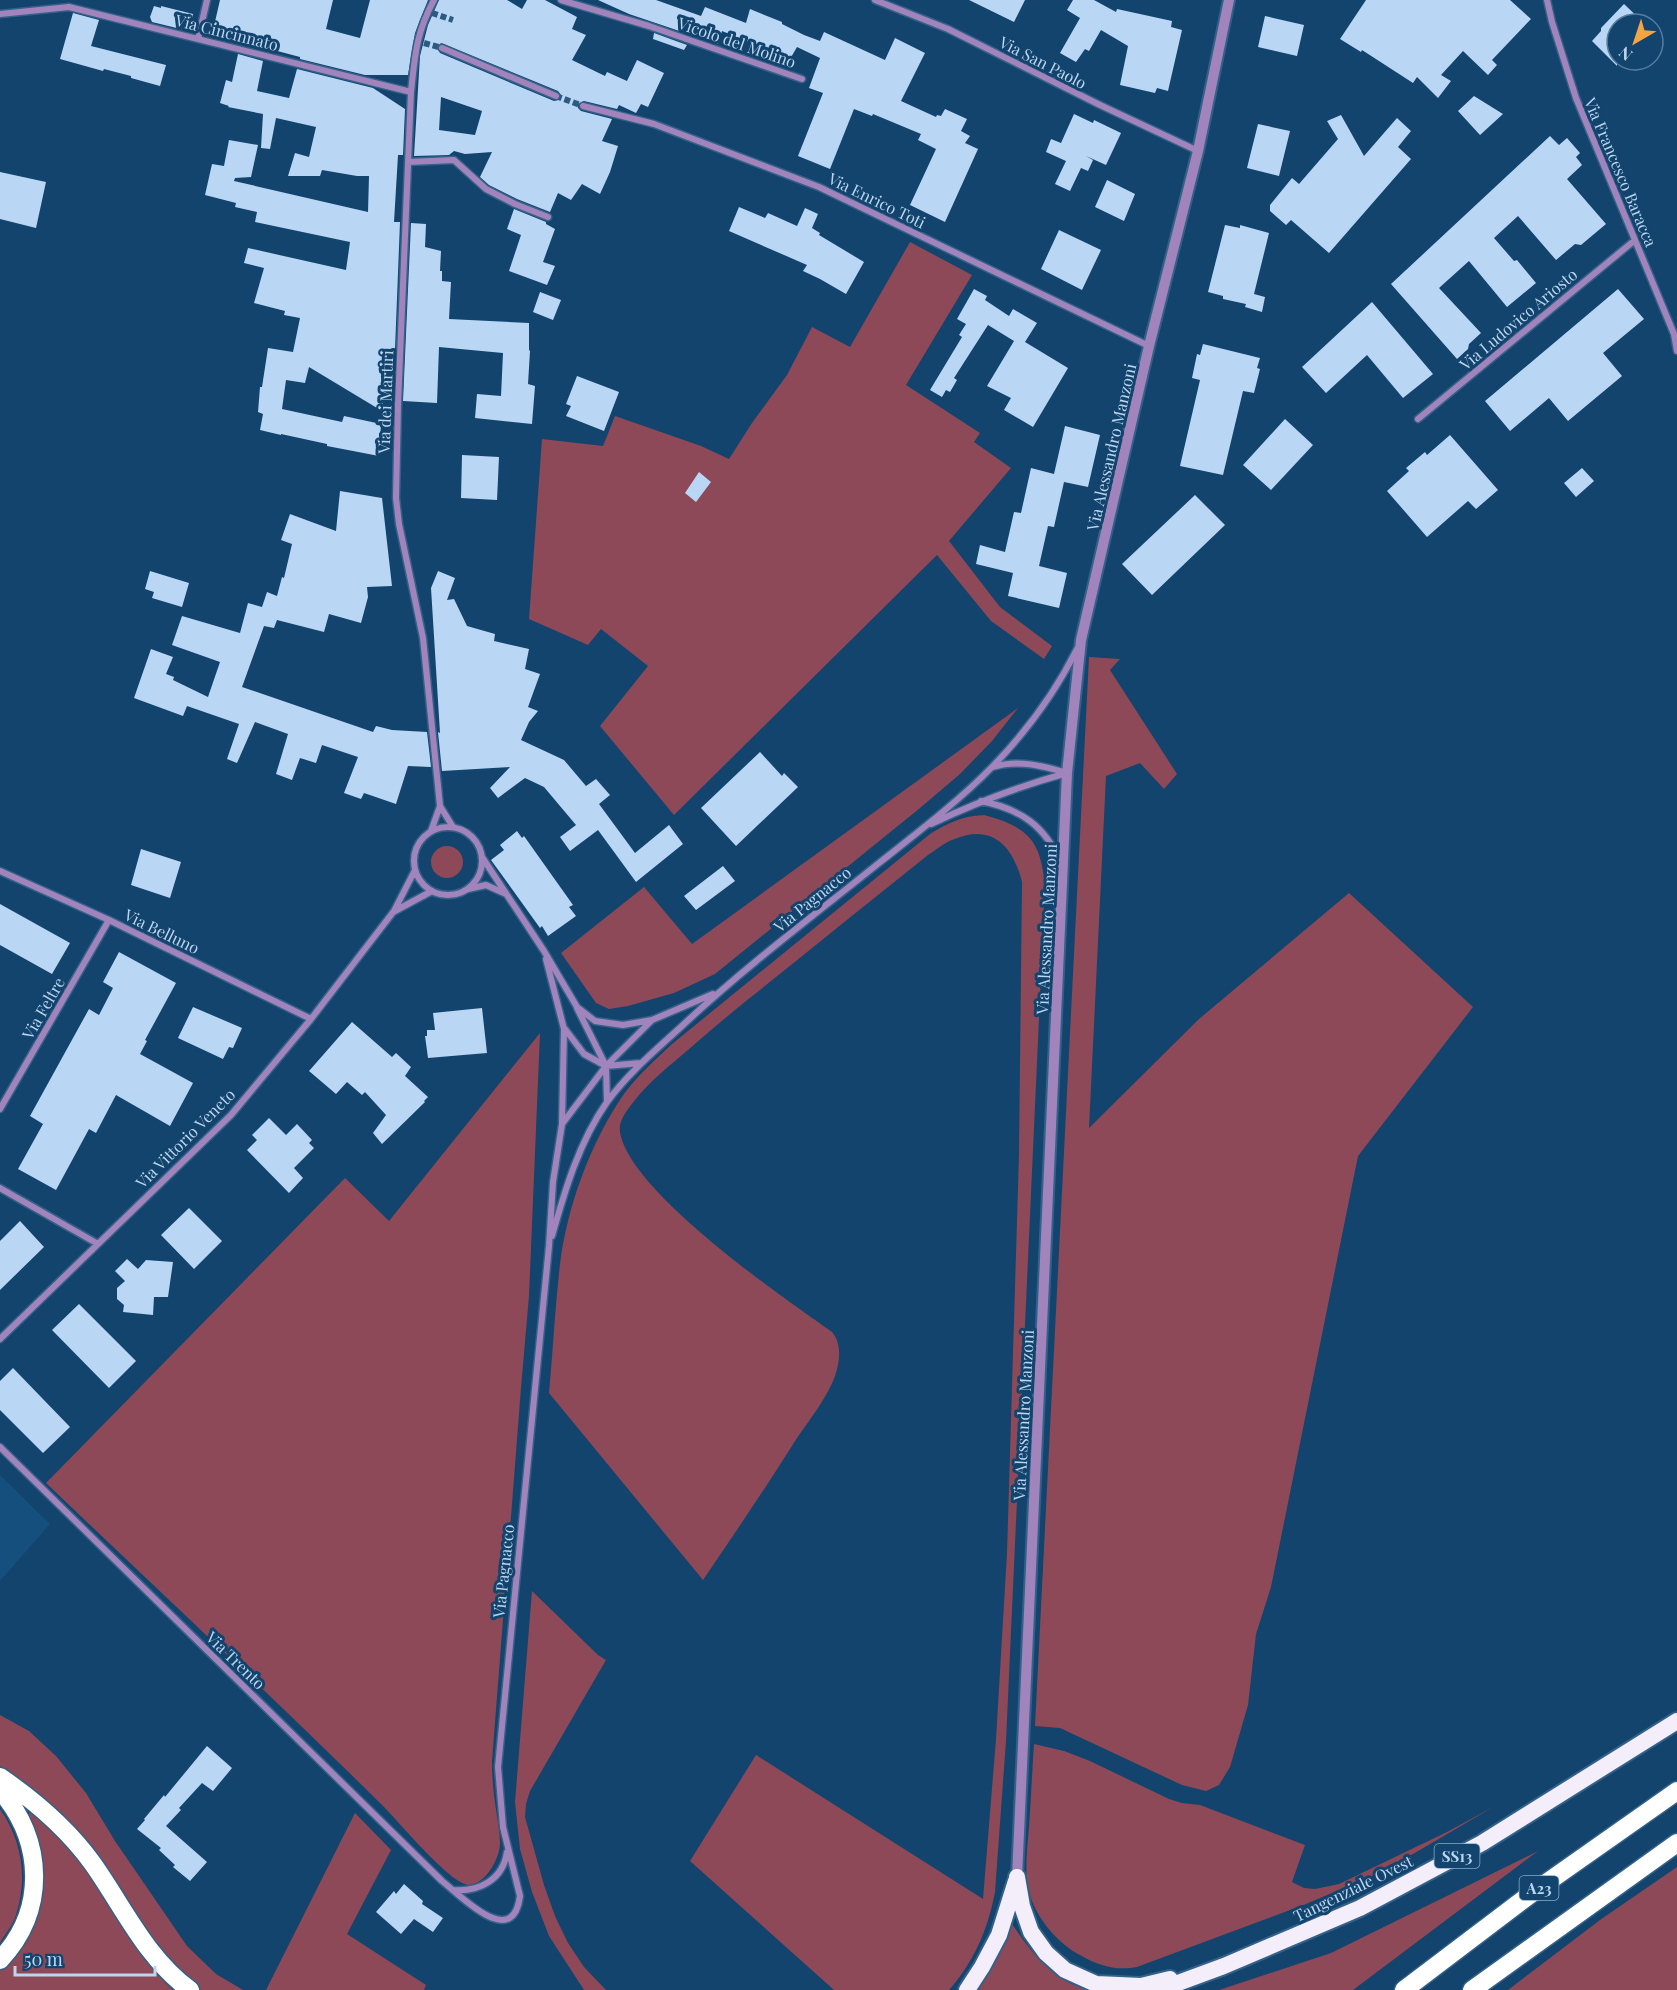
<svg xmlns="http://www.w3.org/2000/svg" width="1677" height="1990" viewBox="0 0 1677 1990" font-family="'Playfair Display',serif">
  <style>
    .built { fill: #154f7e }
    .green { fill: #8d4957 }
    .building { fill: #b9d7f5; fill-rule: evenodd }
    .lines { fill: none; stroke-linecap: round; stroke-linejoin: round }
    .minor-tunnel { stroke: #2c5a81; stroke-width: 6; stroke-dasharray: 6 3; stroke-linecap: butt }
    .minor-casing { stroke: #346188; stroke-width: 9 }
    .tertiary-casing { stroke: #346188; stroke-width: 14 }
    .trunk-casing { stroke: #346188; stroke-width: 20 }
    .motorway-casing { stroke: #346188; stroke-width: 21 }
    .minor { stroke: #a184bb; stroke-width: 6 }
    .tertiary { stroke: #a184bb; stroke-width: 10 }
    .trunk { stroke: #f3eef9; stroke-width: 16 }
    .motorway { stroke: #fff; stroke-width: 18 }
    .labels { text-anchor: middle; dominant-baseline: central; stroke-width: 6; stroke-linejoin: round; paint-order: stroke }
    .shield { fill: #12446e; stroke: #8aaac8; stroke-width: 1.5 }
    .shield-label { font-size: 15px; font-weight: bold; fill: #bdd6ef }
    .street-label { font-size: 16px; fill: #bdd6ef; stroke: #12446e }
  </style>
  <rect width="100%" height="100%" fill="#12446e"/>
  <path class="built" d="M 0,1475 L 50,1524 L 0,1581 Z"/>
  <path class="green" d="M 910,242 L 972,275 L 906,385 L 980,433 L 974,442 L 1011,468 L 949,541 L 1000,607 L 1052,646 L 1044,659 L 991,621 L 937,555 L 674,815 L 600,726 L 648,666 L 601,629 L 588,645 L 529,619 L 542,439 L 603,446 L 615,416 L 701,446 L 729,459 L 752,423 L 787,375 L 812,327 L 850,347 Z
    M 1089,657 L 1120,659 L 1110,670 L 1177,774 L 1164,789 L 1140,763 L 1106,776 L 1089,1128 L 1199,1019 L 1349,893 L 1473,1007 L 1358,1156 L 1271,1587 L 1256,1634 L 1248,1705 L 1230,1767 L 1219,1785 L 1206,1791 L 1182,1785 L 1060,1728 L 1035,1726 Z
    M 1018,708 L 992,741 L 960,774 L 920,808 L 715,974 L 674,993 L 628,1006 L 609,1009 L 596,1003 L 561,953 L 644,887 L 692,944 Z
    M 984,815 C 1029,827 1041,841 1045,887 L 1006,1741 L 995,1892 C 988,1929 974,1962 949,1990 L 834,1990 L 690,1861 L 756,1755 L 983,1899 L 996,1739 L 1007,1553 L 1019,1154 L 1022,882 C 1013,846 992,822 952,840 C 944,843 936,850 928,855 C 869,902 810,950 751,997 C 729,1015 708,1032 688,1050 C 669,1066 650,1081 635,1100 C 628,1109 618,1120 620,1132 C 629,1191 782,1297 832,1332 C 842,1343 840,1362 835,1376 C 827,1398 810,1419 797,1438 C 767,1486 735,1533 703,1580 L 549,1393 C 553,1350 555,1307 560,1264 C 567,1207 591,1141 624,1094 C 638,1075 655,1060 672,1044 L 930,834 C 948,823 962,816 984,815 Z
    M431 862a16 16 0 1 1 32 0a16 16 0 1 1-32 0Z
    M 540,1033 L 529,1296 L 521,1388 L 492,1761 C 492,1780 494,1797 497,1816 C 498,1824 500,1834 500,1843 C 500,1857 487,1883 470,1885 C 452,1887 396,1818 381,1804 C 271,1695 158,1590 46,1483 L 345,1178 L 389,1221 Z
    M 532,1591 L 598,1655 L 606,1660 L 530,1791 L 526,1804 L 525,1817 L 544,1885 L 555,1916 L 568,1943 L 584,1967 L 606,1990 L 584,1990 L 549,1936 L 532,1892 L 520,1849 L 515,1802 Z
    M 0,1715 L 29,1731 L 56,1756 L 86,1793 L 115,1841 L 187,1946 L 216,1974 L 243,1990 L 198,1990 L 156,1947 L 88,1842 L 44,1798 L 0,1766 Z
    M 1034,1744 L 1064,1751 L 1090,1761 L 1169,1799 L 1182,1803 L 1200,1805 L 1305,1845 L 1292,1882 L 1304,1888 L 1315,1889 L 1339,1884 L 1447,1832 L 1495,1806 L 1384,1871 L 1306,1904 L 1137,1967 C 1116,1971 1099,1966 1080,1955 C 1060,1945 1040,1922 1032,1901 C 1023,1877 1027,1852 1029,1827 C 1031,1800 1032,1772 1034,1744 Z
    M 0,1809 C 22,1840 28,1878 16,1915 C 13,1925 5,1934 0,1943 Z
    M 32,1811 C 51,1830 69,1848 85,1869 C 116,1909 135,1956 173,1990 L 0,1990 L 0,1968 L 31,1918 L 26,1816 Z
    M 355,1813 L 391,1850 L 347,1934 L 426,1985 L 424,1990 L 266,1990 Z
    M 1538,1851 L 1353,1990 L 1219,1990 L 1331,1953 Z
    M 1677,1867 L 1677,1990 L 1508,1990 L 1600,1920 Z
    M 1012,1924 C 1032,1953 1052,1980 1088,1990 L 974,1990 L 1002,1947 Z"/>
  <path class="building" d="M 220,0 L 333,0 L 326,29 L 360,38 L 370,0 L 428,0 L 415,33 L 408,75 L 365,75 L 300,59 L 300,57 L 266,48 L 265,50 L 241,44 L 243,34 L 214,26 Z
    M 439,0 L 507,0 L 522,9 L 527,0 L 545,0 L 577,17 L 572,29 L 586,35 L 572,60 L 605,76 L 607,72 L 627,81 L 637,60 L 664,73 L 648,107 L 641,104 L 636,113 L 619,105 L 617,109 L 584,101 L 578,104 L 578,108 L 581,111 L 612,119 L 602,141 L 618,146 L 610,172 L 600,194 L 582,184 L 571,200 L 558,193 L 550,212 L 517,199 L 489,185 L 480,177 L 492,152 L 465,154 L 454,151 L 449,155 L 414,156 L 420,56 L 428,25 ZM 441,43 L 558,91 L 561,95 L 561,99 L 554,101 L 440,53 L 437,48 ZM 441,97 L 482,111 L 475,135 L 439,130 Z
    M 598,0 L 656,0 L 701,16 L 705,7 L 746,23 L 750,9 L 782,22 L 782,24 L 804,35 L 820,41 L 824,32 L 885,60 L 895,38 L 925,53 L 901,101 L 936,117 L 937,115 L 941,116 L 945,109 L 967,119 L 961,131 L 970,136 L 965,143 L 978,149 L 945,222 L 910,205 L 936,149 L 918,140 L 921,134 L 873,114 L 872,116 L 854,109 L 830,169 L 798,156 L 823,93 L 809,88 L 820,58 L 797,47 L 790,59 L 722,31 L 718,44 L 629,14 Z
    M 969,0 L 1025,0 L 1014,22 Z
    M 1073,0 L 1094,0 L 1116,12 L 1117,9 L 1172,21 L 1171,27 L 1182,30 L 1168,91 L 1157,88 L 1155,93 L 1120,85 L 1128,46 L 1101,30 L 1089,51 L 1085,49 L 1076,62 L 1060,53 L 1080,18 L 1067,10 Z
    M 1366,0 L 1510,0 L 1531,19 L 1492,60 L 1497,65 L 1488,75 L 1463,51 L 1441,75 L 1451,81 L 1438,98 L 1417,77 L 1413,83 L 1362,50 L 1361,52 L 1340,39 Z
    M 1624,4 L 1645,24 L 1617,24 L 1617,66 L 1592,41 L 1601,31 L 1601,28 Z
    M 154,6 L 161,8 L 161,6 L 193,14 L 189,31 L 152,22 L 150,17 Z
    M 73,13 L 99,20 L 91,46 L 166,65 L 160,86 L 131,78 L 131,76 L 104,69 L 103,71 L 60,59 Z
    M 1265,16 L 1304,25 L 1297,56 L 1258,47 Z
    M 654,33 L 687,45 L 684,50 L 653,39 Z
    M 238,54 L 263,61 L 257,91 L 289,98 L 297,69 L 373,88 L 405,109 L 403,155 L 398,155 L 394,222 L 400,222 L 393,400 L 383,399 L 382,411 L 309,367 L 305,383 L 286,380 L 282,409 L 342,422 L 344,416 L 381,424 L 379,456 L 327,446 L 327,444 L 281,434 L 281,435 L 260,430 L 263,414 L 258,412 L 260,387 L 262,387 L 268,348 L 293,352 L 300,318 L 284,315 L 285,311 L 254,303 L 264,268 L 244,263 L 248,248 L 346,270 L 350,242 L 255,222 L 257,212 L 235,207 L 236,203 L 205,195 L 212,164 L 224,166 L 229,140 L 258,145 L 251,177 L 235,178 L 234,181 L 368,212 L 369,176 L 357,176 L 322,170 L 320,176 L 288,176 L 295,153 L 309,157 L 316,127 L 276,118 L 270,149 L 261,148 L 263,114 L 228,107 L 229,106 L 220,103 L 226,80 L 232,82 Z
    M 1474,96 L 1503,114 L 1480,135 L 1458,111 Z
    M 1074,114 L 1093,123 L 1094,120 L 1121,133 L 1106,165 L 1086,156 L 1093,160 L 1088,171 L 1081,168 L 1070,191 L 1055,184 L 1066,161 L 1046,152 L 1051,139 L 1061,143 Z
    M 1341,115 L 1364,156 L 1397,118 L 1411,131 L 1398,147 L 1411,159 L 1329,253 L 1291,220 L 1286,225 L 1270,211 L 1270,205 L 1292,178 L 1299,184 L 1338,139 L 1327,121 Z
    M 1258,124 L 1290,131 L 1279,176 L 1247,168 Z
    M 1550,136 L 1559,145 L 1567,138 L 1580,153 L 1576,157 L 1582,165 L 1567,179 L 1606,224 L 1581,245 L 1575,244 L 1556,260 L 1518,216 L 1494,238 L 1514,261 L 1517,260 L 1536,283 L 1507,307 L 1469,261 L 1439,288 L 1481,333 L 1469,344 L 1468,349 L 1457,359 L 1391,284 Z
    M 0,172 L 46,182 L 36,228 L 0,219 Z
    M 1107,180 L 1135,194 L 1124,221 L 1095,207 Z
    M 739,207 L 765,218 L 768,213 L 797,226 L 805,208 L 818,214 L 812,228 L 820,233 L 819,235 L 864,262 L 846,294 L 820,279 L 803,271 L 807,265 L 729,231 Z
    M 514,209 L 546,222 L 546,224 L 555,229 L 543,262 L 555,266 L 547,285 L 509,271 L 521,235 L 507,229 Z
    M 411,223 L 426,224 L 425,247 L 441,251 L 440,271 L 442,271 L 442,281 L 451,282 L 449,319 L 529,323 L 529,350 L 530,351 L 528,384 L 535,386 L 532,424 L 475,418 L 477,394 L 501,396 L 503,353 L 439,347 L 437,403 L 403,401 Z
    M 1225,225 L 1240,228 L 1240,225 L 1269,233 L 1254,294 L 1265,297 L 1262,312 L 1245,307 L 1246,304 L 1223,299 L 1223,296 L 1208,292 Z
    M 1059,230 L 1101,250 L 1082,290 L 1041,269 Z
    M 974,289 L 987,296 L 985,300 L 1009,316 L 1013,309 L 1037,323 L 1025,342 L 1068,368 L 1033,427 L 1004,410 L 1011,398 L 987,386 L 1014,341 L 988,325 L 954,378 L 957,380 L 950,392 L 946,390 L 942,397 L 930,390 L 962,337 L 959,335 L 966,324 L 957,319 Z
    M 1618,289 L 1644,319 L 1603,353 L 1622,376 L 1568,421 L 1549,398 L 1510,431 L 1485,401 Z
    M 540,292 L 561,300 L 553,320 L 533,312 Z
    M 1372,302 L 1433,374 L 1403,398 L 1367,355 L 1326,393 L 1302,367 Z
    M 1203,344 L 1260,358 L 1257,368 L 1260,369 L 1254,393 L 1243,391 L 1223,475 L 1180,466 L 1200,380 L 1192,378 L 1197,354 L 1200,355 Z
    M 577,376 L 619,392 L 604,431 L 566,416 L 571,406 L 566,404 Z
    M 1285,419 L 1313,445 L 1271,490 L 1243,465 Z
    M 1065,426 L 1100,435 L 1088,487 L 1064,482 L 1054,527 L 1048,526 L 1039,566 L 1067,573 L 1059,608 L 1008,596 L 1013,573 L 976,564 L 980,545 L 1005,552 L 1014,512 L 1021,513 L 1031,468 L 1054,474 Z
    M 1450,435 L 1498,490 L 1476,509 L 1468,501 L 1427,537 L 1387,491 L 1409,471 L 1406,468 L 1425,452 L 1427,455 Z
    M 462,455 L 499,457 L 497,500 L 461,498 Z
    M 1582,468 L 1594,481 L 1576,497 L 1564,483 Z
    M 699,472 L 711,482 L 696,502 L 685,493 Z
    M 340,491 L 382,498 L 392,586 L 367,587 L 368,597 L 361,623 L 329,614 L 324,632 L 277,620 L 274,628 L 264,626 L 242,687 L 373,732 L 376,726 L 392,730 L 427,732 L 431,767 L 408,766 L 396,804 L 364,793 L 361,799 L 344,793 L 358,757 L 322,745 L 316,763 L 300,758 L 292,780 L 276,774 L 288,734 L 255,722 L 237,763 L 227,759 L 239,724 L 187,706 L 183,716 L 134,698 L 151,649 L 173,657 L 166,674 L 174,677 L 173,680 L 208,697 L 220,662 L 172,645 L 182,616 L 240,633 L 248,603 L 262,607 L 267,592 L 277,596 L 282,577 L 284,578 L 292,544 L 281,540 L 290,514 L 336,531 Z
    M 1195,495 L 1225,525 L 1152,595 L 1122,564 Z
    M 150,571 L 189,583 L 182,607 L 152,598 L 154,592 L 145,589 Z
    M 438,571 L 455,578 L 447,600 L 454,599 L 467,626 L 495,634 L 494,641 L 529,649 L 525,669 L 540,674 L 528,707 L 538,711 L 529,722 L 521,740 L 564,760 L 586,786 L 596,779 L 610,795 L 599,804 L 635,853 L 669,825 L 683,844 L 636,882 L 598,830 L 570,851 L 560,837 L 576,825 L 544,787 L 525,778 L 498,798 L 490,788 L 510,767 L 442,771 L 438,732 L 440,733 L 431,588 Z
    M 760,752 L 782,776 L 784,773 L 798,787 L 736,846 L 701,808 Z
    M 517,831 L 522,838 L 524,836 L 573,905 L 569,907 L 576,916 L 548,936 L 542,926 L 540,928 L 491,860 L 504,850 L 500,845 Z
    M 141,849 L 181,862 L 170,898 L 131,885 Z
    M 723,866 L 735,881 L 696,910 L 684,896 Z
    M 0,904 L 70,943 L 52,974 L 0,945 Z
    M 119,952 L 176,983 L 145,1040 L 147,1041 L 140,1054 L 193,1083 L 170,1126 L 116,1095 L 96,1133 L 89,1129 L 56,1190 L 18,1169 L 43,1124 L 30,1116 L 89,1009 L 99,1015 L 113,988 L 103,982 Z
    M 193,1007 L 242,1028 L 233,1048 L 229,1047 L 223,1059 L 178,1038 Z
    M 482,1008 L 487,1053 L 428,1058 L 425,1036 L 427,1036 L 427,1030 L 435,1030 L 433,1013 Z
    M 352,1022 L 392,1057 L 396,1053 L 411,1067 L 405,1076 L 428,1097 L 424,1101 L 425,1102 L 382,1144 L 373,1133 L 386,1115 L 365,1092 L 362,1095 L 347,1082 L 336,1094 L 309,1071 Z
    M 269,1118 L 286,1135 L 297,1124 L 312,1140 L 309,1143 L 314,1148 L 294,1168 L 303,1178 L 289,1193 L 247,1150 L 257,1140 L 252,1135 Z
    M 189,1208 L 222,1241 L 194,1269 L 161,1235 Z
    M 20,1221 L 44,1247 L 0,1290 L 0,1241 Z
    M 127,1259 L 138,1269 L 146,1260 L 173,1262 L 168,1297 L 154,1297 L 153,1315 L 123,1312 L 124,1305 L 117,1299 L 117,1288 L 125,1281 L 115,1271 Z
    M 79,1304 L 136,1361 L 109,1388 L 52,1330 Z
    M 13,1368 L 70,1427 L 43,1453 L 0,1410 L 0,1381 Z
    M 207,1746 L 232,1768 L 213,1791 L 202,1783 L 179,1808 L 181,1810 L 166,1826 L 207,1862 L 190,1881 L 173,1867 L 175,1865 L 159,1850 L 161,1848 L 137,1829 L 145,1820 L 144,1819 L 164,1795 L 165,1797 Z
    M 404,1884 L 423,1901 L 422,1904 L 443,1918 L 433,1932 L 414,1919 L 401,1934 L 376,1912 L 394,1891 L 396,1894 Z"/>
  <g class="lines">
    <path class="minor-tunnel" d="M 432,13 L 453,20
      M 424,43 L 442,48
      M 556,96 L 583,106"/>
    <g class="minor-casing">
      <path id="minor" d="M 434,0 C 416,33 415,55 411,92 L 398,405 L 396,498 L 399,524 L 423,638 L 440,806 L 453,827
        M 561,0 L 649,26 L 802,79
        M 875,0 L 948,29 L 1100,105 L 1198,151
        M 1547,0 L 1552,22 L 1576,98 L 1674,334 L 1677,351
        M 0,14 L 69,7 L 411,92
        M 198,39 L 207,0
        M 442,48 L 556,96
        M 583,106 L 654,124 L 819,187 L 1149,346
        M 408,162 L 454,160 L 486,189 L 515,204 L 548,217
        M 1418,419 L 1635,240
        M 993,767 C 1018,759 1043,766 1067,773
        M 981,801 C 1021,809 1045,826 1061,863
        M 931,824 C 975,803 1020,786 1067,773
        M414 861a34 34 0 1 1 68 0a34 34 0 1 1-68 0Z
        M 431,831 L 440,806
        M 482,857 L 544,951 L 577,1007 L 595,1021 L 623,1025 L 652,1020 L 713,994
        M 0,871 L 109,920 L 311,1019
        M 468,889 L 486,885 L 506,894
        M 395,911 L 432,891
        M 546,959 L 564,1029 L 562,1123
        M 577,1008 L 606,1066 L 607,1101
        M 565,1029 L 584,1054 L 606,1066 L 641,1063
        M 0,1109 L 109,920
        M 0,1188 L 98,1244
        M 552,1236 C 565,1190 579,1142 607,1102 C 628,1073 657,1049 683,1025 C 745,967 813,916 879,863 C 917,833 959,801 993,766 C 1026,732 1056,691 1077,649
        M 0,1339 L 231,1115 L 311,1019 L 394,911 L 415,870
        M 0,1447 L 442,1881 C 461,1896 513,1951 520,1896 L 503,1827 L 498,1767 L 549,1246 L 553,1182 L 562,1124 L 606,1066 L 652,1020
        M 453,1890 C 479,1892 503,1880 507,1852"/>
    </g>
    <g class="tertiary-casing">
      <path id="tertiary" d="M 1017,1877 L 1067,773 L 1081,640 L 1149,346 L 1198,151 L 1229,0"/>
    </g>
    <g class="trunk-casing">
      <path id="trunk" d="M 1017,1877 L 1022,1906 L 1031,1932 L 1046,1953 L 1065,1970 L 1096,1984 L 1141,1986 L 1170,1979
        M 967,1990 L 982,1967 L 999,1935 L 1016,1881
        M 1159,1990 L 1224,1966 L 1360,1908 L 1482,1843 L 1677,1721"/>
    </g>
    <g class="motorway-casing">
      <path id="motorway" d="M 0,1777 C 35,1801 68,1829 93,1864 C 124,1908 146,1958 190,1990
        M 0,1790 C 44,1841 47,1910 0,1960
        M 1404,1990 L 1532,1893 L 1677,1791
        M 1472,1990 L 1677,1843"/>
    </g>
    <use href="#minor" class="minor"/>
    <use href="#tertiary" class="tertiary"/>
    <use href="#trunk" class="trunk"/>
    <use href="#motorway" class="motorway"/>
  </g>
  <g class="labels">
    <g class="shield">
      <rect x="1434.5" y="1844" width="45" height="24" rx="4.5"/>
      <rect x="1519.5" y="1876" width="39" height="24" rx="4.5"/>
    </g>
    <g class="shield-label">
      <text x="1457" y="1856">SS13</text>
      <text x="1539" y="1888">A23</text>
    </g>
    <g class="street-label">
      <text transform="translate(227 32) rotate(14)">Via Cincinnato</text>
      <text transform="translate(737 42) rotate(19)">Vicolo del Molino</text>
      <text transform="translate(1043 62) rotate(27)">Via San Paolo</text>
      <text transform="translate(1621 172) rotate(67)">Via Francesco Baracca</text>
      <text transform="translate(877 200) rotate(26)">Via Enrico Toti</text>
      <text transform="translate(1518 319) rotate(-40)">Via Ludovico Ariosto</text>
      <text transform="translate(385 402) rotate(-88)">Via dei Martiri</text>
      <text transform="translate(1111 447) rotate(-77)">Via Alessandro Manzoni</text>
      <text transform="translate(812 899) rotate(-39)">Via Pagnacco</text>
      <text transform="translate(1046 929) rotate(-87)">Via Alessandro Manzoni</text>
      <text transform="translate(162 931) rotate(26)">Via Belluno</text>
      <text transform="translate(43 1008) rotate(-60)">Via Feltre</text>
      <text transform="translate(185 1138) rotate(-45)">Via Vittorio Veneto</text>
      <text transform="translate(1023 1415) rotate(-87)">Via Alessandro Manzoni</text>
      <text transform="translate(503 1571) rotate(-84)">Via Pagnacco</text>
      <text transform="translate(236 1660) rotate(44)">Via Trento</text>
      <text transform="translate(1353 1888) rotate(-26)">Tangenziale Ovest</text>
    </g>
  </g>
  <g transform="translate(1635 42) rotate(219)"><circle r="28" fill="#12446e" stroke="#567ea2" stroke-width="1.5"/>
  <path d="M0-4.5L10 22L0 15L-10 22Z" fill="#f3a443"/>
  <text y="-9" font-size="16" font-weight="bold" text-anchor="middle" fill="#bdd6ef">N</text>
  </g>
  <path d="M15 1966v9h140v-9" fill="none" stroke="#bdd6ef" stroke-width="3"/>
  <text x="24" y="1966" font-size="18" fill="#bdd6ef" stroke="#12446e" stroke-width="4.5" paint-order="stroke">50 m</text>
</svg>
